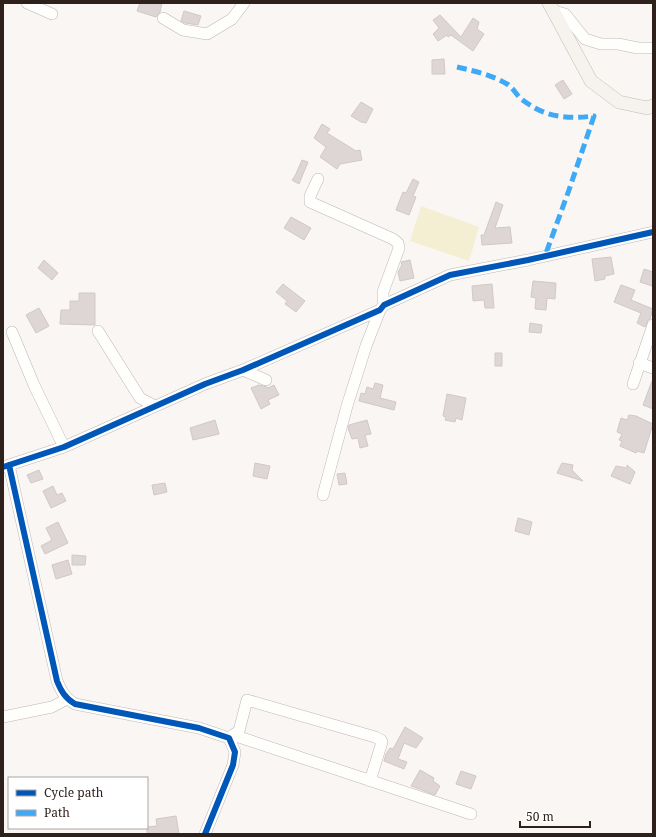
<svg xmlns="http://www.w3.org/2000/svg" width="656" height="837" viewBox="0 0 656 837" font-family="'Noto Serif',serif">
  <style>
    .green { fill: #f4efd2 }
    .building { fill: #ded6d5; stroke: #d1c8c7 }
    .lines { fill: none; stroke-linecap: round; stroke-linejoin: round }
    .minor-casing { stroke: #beb7b3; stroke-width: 12 }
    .major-casing { stroke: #c4bcb3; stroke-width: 14 }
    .minor { stroke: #fefefd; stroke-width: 11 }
    .major { stroke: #f6f2ed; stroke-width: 13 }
    .quiet { stroke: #3fa9f5; stroke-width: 5; stroke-dasharray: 10 5; stroke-linecap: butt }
    .cycleway-casing { stroke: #fff; stroke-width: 8 }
    .cycleway { stroke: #0057b8; stroke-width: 6 }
  </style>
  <rect width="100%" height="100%" fill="#f9f6f4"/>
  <path class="green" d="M 421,206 L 479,227 L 469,261 L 410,241 Z"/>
  <path class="building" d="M 140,3 L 162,3 L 160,12 L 156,17 L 137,11 Z
    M 184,11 L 201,16 L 198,25 L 185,23 L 181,21 Z
    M 440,15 L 461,37 L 473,18 L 479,22 L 477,29 L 484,34 L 473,51 L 451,35 L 448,37 L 447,35 L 438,41 L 433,34 L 439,28 L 433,20 Z
    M 444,59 L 445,74 L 432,74 L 432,60 Z
    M 563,80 L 572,94 L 564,99 L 555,85 Z
    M 361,102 L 373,109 L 366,123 L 361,122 L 351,116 Z
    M 322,124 L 330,129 L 327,133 L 356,151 L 360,150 L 362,160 L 340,164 L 337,169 L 320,157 L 326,147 L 314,138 Z
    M 302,160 L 308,162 L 299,184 L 292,180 L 295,176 Z
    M 413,179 L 419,182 L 413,196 L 416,197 L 409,215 L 396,210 L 403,192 L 406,193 Z
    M 496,202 L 503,205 L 495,228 L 510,227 L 512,243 L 482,245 L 481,235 L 484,235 Z
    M 291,217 L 311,228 L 304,240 L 284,228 Z
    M 611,257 L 614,274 L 605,276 L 605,279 L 595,281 L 592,259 Z
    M 44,260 L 58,273 L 52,280 L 38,268 Z
    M 410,260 L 414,278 L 400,281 L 398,272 L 402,265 L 401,262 Z
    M 644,269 L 653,272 L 653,282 L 652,286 L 640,282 Z
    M 533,281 L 556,283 L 555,299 L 547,298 L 546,310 L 535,309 L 536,298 L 531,297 Z
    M 283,284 L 305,301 L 296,312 L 285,304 L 287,301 L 276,292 Z
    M 492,284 L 494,308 L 485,308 L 484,300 L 473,301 L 472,286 Z
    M 621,285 L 635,290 L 631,300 L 653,309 L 650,319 L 648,320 L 645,327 L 637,323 L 641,313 L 614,302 Z
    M 79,293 L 95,293 L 95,325 L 60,324 L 61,310 L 70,310 L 70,301 L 79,301 Z
    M 39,308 L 49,326 L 36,333 L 26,315 Z
    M 530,323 L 542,325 L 541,333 L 529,332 Z
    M 495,353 L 502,353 L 502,366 L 495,366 Z
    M 652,381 L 653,381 L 653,409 L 643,405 Z
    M 375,383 L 383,385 L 380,398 L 396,402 L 394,410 L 359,401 L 361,393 L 365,394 L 367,387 L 373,389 Z
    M 259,385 L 267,387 L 268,388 L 274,385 L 279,395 L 268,400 L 270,404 L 261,409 L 251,388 Z
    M 447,394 L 466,398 L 462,420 L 456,418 L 455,422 L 445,420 L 446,417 L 443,416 Z
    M 629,415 L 636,416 L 653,424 L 644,453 L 637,451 L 636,453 L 620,446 L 622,441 L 619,440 L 622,434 L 617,432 L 621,418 L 627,420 Z
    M 215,420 L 219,434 L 193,440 L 190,428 Z
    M 367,420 L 371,434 L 365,435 L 368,446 L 360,448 L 358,438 L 352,439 L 348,428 L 349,425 Z
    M 255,463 L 270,466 L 267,479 L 253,476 Z
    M 562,463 L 573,465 L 572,470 L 583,481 L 557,473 Z
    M 627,465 L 635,472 L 630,484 L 611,476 L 616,466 L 627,468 Z
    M 39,470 L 43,479 L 31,483 L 27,475 Z
    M 345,473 L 347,484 L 339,485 L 337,474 Z
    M 165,483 L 167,492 L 154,495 L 152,485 Z
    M 53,486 L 57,495 L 62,493 L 66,501 L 51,508 L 43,491 Z
    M 518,518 L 532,522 L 529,535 L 515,531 Z
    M 58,522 L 68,543 L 45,554 L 41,546 L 52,540 L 46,528 Z
    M 72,555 L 86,556 L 85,565 L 72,565 Z
    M 68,560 L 72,574 L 56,579 L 52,565 Z
    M 405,727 L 423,738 L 416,748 L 404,743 L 398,759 L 407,762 L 404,769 L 384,761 L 386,754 L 390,748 L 393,749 Z
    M 420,770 L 434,778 L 433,781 L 440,786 L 435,795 L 411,786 Z
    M 461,771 L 476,776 L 471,789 L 456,784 Z
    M 176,816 L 179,834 L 147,834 L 147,827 L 157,826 L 156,819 Z"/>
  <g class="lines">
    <g class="minor-casing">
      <path id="minor" d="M 27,3 L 52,14
        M 554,11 L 565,14 L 585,39 L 601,44 L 618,44 L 638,48 L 653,48
        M 163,18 L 183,30 L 207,34 L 232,19 L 244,3
        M 318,179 L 310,196 L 310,202 L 393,239 L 398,243 L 399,248 L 383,292 L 383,298 L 384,305
        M 98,331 L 140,398 L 155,406
        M 12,332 L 34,385 L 64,447
        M 639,363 L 653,368
        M 243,370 L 266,380
        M 633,384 L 653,325
        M 9,465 L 57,681 C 61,691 65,698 75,704 L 199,728 L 229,738 L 235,752 L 233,765 L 205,834
        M 3,467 L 64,447 L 205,384 L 243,370 L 380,310 L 384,305 L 450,275 L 528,260 L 653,232
        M 323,495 L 347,406 L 366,346 L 380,310
        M 3,717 L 52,707 L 67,699
        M 233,735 L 239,731 L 247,700 L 375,737 L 381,740 L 382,742 L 370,781
        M 229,738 L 233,735 L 471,814"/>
    </g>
    <g class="major-casing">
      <path id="major" d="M 549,3 L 591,81 L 619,102 L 647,108 L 653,106"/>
    </g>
    <use href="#minor" class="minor"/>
    <use href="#major" class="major"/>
    <path class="quiet" d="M 457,67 C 474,71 492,75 507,84 C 514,88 517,97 524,101 C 547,118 568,119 594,116 L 569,190 L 545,256"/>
    <g class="cycleway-casing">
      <path id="cycleway" d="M 9,465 L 57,681 C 61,691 65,698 75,704 L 199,728 L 229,738 L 235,752 L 233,765 L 205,834
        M 3,467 L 64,447 L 205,384 L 243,370 L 380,310 L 384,305 L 450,275 L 528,260 L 653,232"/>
    </g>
    <use href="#cycleway" class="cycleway"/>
  </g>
  <rect width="656" height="837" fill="none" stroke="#2e211b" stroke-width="8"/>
  <rect x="8" y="777" width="140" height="52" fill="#ffffff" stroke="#aba6a4"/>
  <rect x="16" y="790" width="20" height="6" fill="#0057b8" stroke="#aba6a4"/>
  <text x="44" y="797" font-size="12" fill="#2e211b">Cycle path</text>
  <rect x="16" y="810" width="20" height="6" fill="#3fa9f5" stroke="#aba6a4"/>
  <text x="44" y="817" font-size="12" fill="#2e211b">Path</text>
  <path d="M520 821v6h70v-6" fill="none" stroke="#2e211b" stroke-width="2"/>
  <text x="526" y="821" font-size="12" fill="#2e211b" stroke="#ffffff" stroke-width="3" paint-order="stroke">50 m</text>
</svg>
